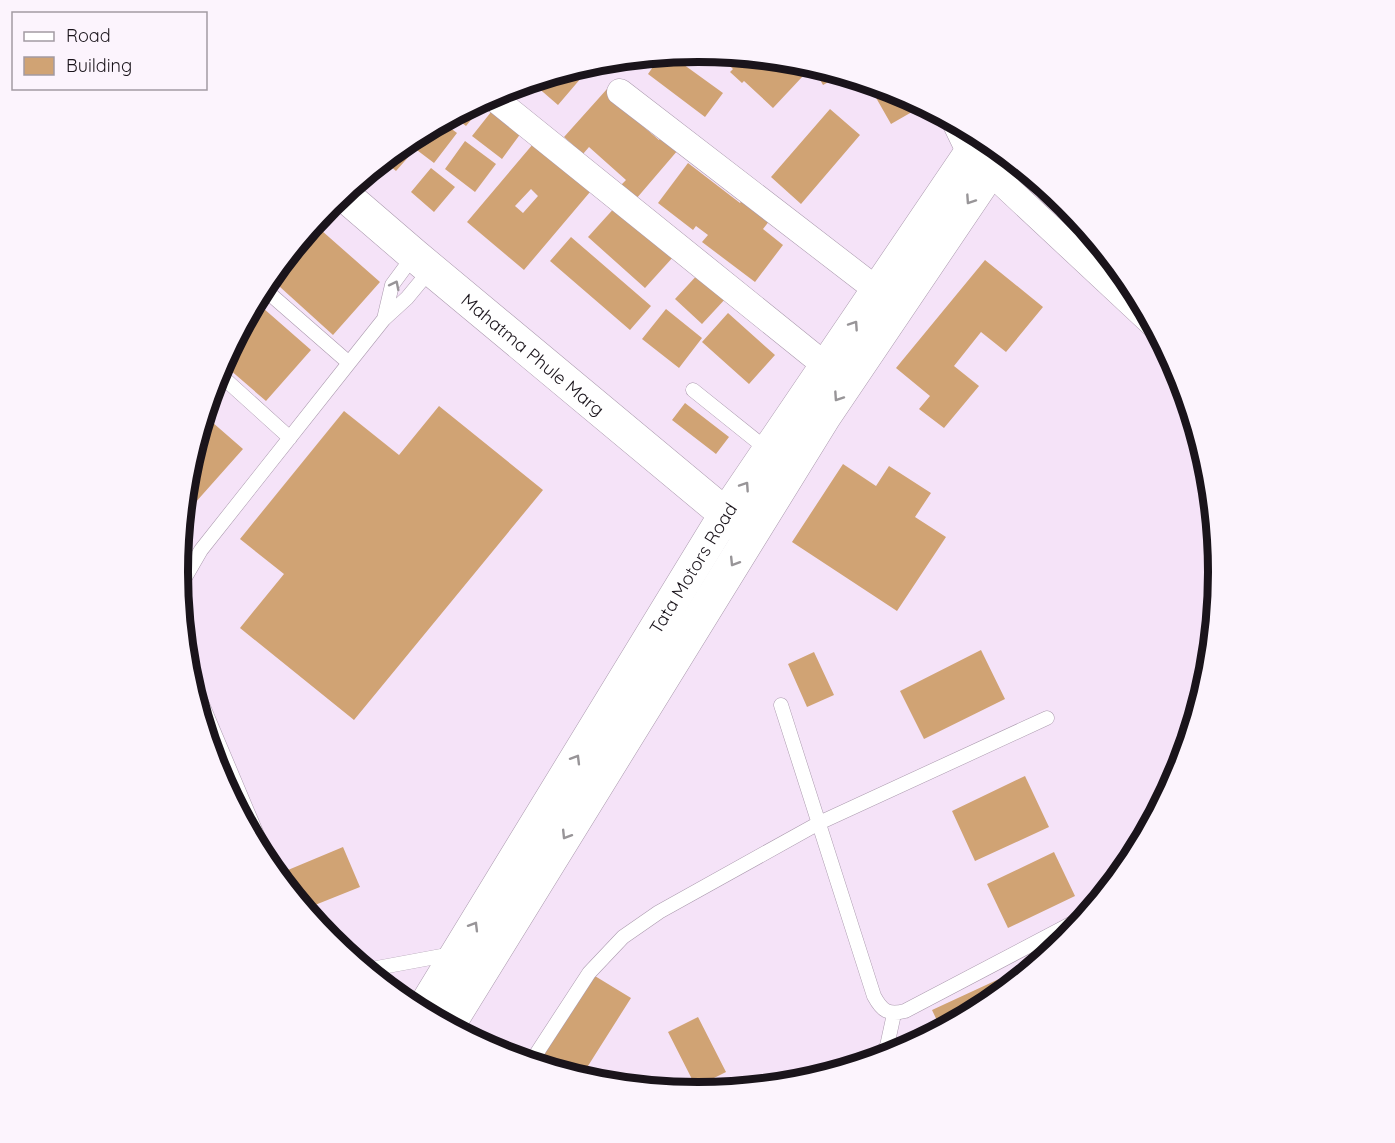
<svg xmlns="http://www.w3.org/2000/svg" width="1395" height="1143" viewBox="0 0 1395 1143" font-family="Quicksand,sans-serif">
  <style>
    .building { fill: #d0a374; fill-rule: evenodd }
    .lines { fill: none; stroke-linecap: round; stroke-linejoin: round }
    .service-casing { stroke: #ab9aae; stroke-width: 15 }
    .minor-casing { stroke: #ab9aae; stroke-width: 27 }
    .tertiary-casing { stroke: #ab9aae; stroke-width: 34 }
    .secondary-casing { stroke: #ab9aae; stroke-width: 34 }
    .service { stroke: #fff; stroke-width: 14 }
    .minor { stroke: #fff; stroke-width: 26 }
    .tertiary { stroke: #fff; stroke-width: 33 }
    .secondary { stroke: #fff; stroke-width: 33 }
    .oneway { stroke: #989598 }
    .labels { text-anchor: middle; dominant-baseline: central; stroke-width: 4.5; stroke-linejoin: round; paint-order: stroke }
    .street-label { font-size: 18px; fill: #1a141b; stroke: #fcf4fd }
    .rim { fill: none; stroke: #1a141b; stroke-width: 8 }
  </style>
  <rect width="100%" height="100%" fill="#f5e3f8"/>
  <path class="building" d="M 723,53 L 785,60 L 803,76 L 773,108 L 744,81 L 742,83 L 730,72 L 733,69 L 720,57 Z
    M 662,54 L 669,54 L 723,93 L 705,117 L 648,74 Z
    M 590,63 L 593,64 L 558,105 L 536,86 L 543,77 Z
    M 812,65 L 843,74 L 823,85 Z
    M 867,82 L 897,91 L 924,105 L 891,124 Z
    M 607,89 L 626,106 L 623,109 L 659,140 L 662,136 L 678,150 L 636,199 L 621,185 L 626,180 L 589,147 L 583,154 L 564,137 Z
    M 486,97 L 488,99 L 466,126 L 452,115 Z
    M 495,107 L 524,129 L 502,159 L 472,136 Z
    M 830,109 L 860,135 L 801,204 L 771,177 Z
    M 441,121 L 457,133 L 434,163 L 405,141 Z
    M 465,141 L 496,164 L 475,192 L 445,169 Z
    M 533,144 L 590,192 L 524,270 L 467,222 ZM 531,189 L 538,196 L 523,213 L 515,206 Z
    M 400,145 L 411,154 L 396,171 L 383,160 Z
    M 688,163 L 740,203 L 743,199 L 770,220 L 763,229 L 783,245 L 755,282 L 702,242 L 708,235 L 696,226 L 693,230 L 658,203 Z
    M 431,168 L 455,187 L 434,212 L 411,192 Z
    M 617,205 L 674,256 L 645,288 L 588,237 Z
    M 313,223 L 380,282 L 333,335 L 269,277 Z
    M 571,237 L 651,306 L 630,330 L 550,261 Z
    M 985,260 L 1043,307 L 1006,352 L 981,332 L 954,366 L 979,386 L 944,428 L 919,409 L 930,396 L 896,368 Z
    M 700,272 L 727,297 L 702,324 L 675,299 Z
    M 255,301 L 311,350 L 266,401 L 222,363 Z
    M 666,309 L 702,338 L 679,368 L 642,339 Z
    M 728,313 L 775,355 L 749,384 L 702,342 Z
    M 685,403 L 729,437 L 716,454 L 672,420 Z
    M 439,406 L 543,490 L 354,720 L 240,628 L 284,574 L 240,539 L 344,411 L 399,455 Z
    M 204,415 L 243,449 L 187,512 L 183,509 L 187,470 Z
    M 843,464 L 876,486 L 889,466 L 931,493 L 915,517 L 946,537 L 897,611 L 792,542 Z
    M 981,650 L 1005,699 L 924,739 L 900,691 Z
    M 814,652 L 834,695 L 807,707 L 788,664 Z
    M 1025,776 L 1049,827 L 975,861 L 952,811 Z
    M 343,847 L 360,887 L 305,909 L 276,875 Z
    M 1054,852 L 1075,896 L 1008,928 L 987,884 Z
    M 590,973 L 631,998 L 581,1077 L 533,1063 Z
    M 999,979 L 1004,990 L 986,1004 L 941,1029 L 932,1010 Z
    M 698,1017 L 726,1072 L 696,1087 L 668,1032 Z"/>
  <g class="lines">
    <g class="service-casing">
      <path id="service" d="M 262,287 L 349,363
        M 384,319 L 392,285 L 414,255
        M 217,372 L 290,438
        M 693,390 L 769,451
        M 179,588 L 201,550 L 349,363 L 384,319 L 407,298 L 431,269
        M 186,666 L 264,851
        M 781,705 L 874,996 C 882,1011 888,1015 905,1011 L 1084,917
        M 366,970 L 452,954
        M 877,1059 L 887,1046 L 894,1014
        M 531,1062 L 589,973 L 623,937 L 659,912 L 819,823 L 1047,718"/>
    </g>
    <g class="minor-casing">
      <path id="minor" d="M 620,92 L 877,290
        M 490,95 L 826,366
        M 955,122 L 970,153 L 1153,324"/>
    </g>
    <g class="tertiary-casing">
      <g id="tertiary">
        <path id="s1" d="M 342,193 L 414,255 L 748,533"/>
      </g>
    </g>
    <g class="secondary-casing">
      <g id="secondary">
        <path id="s2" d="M 422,1011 L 725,515 L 982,136"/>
        <path d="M 448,1026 L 824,417 L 1003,152"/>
      </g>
    </g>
    <use href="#service" class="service"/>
    <use href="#minor" class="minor"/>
    <use href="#tertiary" class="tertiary"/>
    <use href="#secondary" class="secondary"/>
  </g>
  <defs><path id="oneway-chevron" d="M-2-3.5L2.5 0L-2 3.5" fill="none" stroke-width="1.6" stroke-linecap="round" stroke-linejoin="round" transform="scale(1.5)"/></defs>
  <g class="oneway">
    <use href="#oneway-chevron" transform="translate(970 200) rotate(124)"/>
    <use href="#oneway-chevron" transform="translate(395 285) rotate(-63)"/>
    <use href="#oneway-chevron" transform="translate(854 325) rotate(-56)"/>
    <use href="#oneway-chevron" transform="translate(838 397) rotate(124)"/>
    <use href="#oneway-chevron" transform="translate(745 486) rotate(-56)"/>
    <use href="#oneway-chevron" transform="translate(734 562) rotate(122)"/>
    <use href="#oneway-chevron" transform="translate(576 759) rotate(-59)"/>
    <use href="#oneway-chevron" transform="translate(566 835) rotate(122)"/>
    <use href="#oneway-chevron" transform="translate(474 926) rotate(-59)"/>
  </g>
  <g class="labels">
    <g class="street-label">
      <text stroke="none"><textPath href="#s1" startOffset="250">Mahatma Phule Marg</textPath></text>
      <text stroke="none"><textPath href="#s2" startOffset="519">Tata Motors Road</textPath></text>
    </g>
  </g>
  <path d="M0 0H1395V1143H0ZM188 572a510 510 0 1 1 1020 0a510 510 0 1 1-1020 0Z" fill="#fcf4fd" fill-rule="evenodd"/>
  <path class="rim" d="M188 572a510 510 0 1 1 1020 0a510 510 0 1 1-1020 0Z"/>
  <rect x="12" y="12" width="195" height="78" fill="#fcf4fd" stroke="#a29aa3" stroke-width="1.5"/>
  <rect x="24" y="32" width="30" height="9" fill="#ffffff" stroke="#a29aa3" stroke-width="1.5"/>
  <text x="66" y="42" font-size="18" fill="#1a141b">Road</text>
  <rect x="24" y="57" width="30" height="18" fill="#d0a374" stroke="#a29aa3" stroke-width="1.5"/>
  <text x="66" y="72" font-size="18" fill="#1a141b">Building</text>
</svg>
